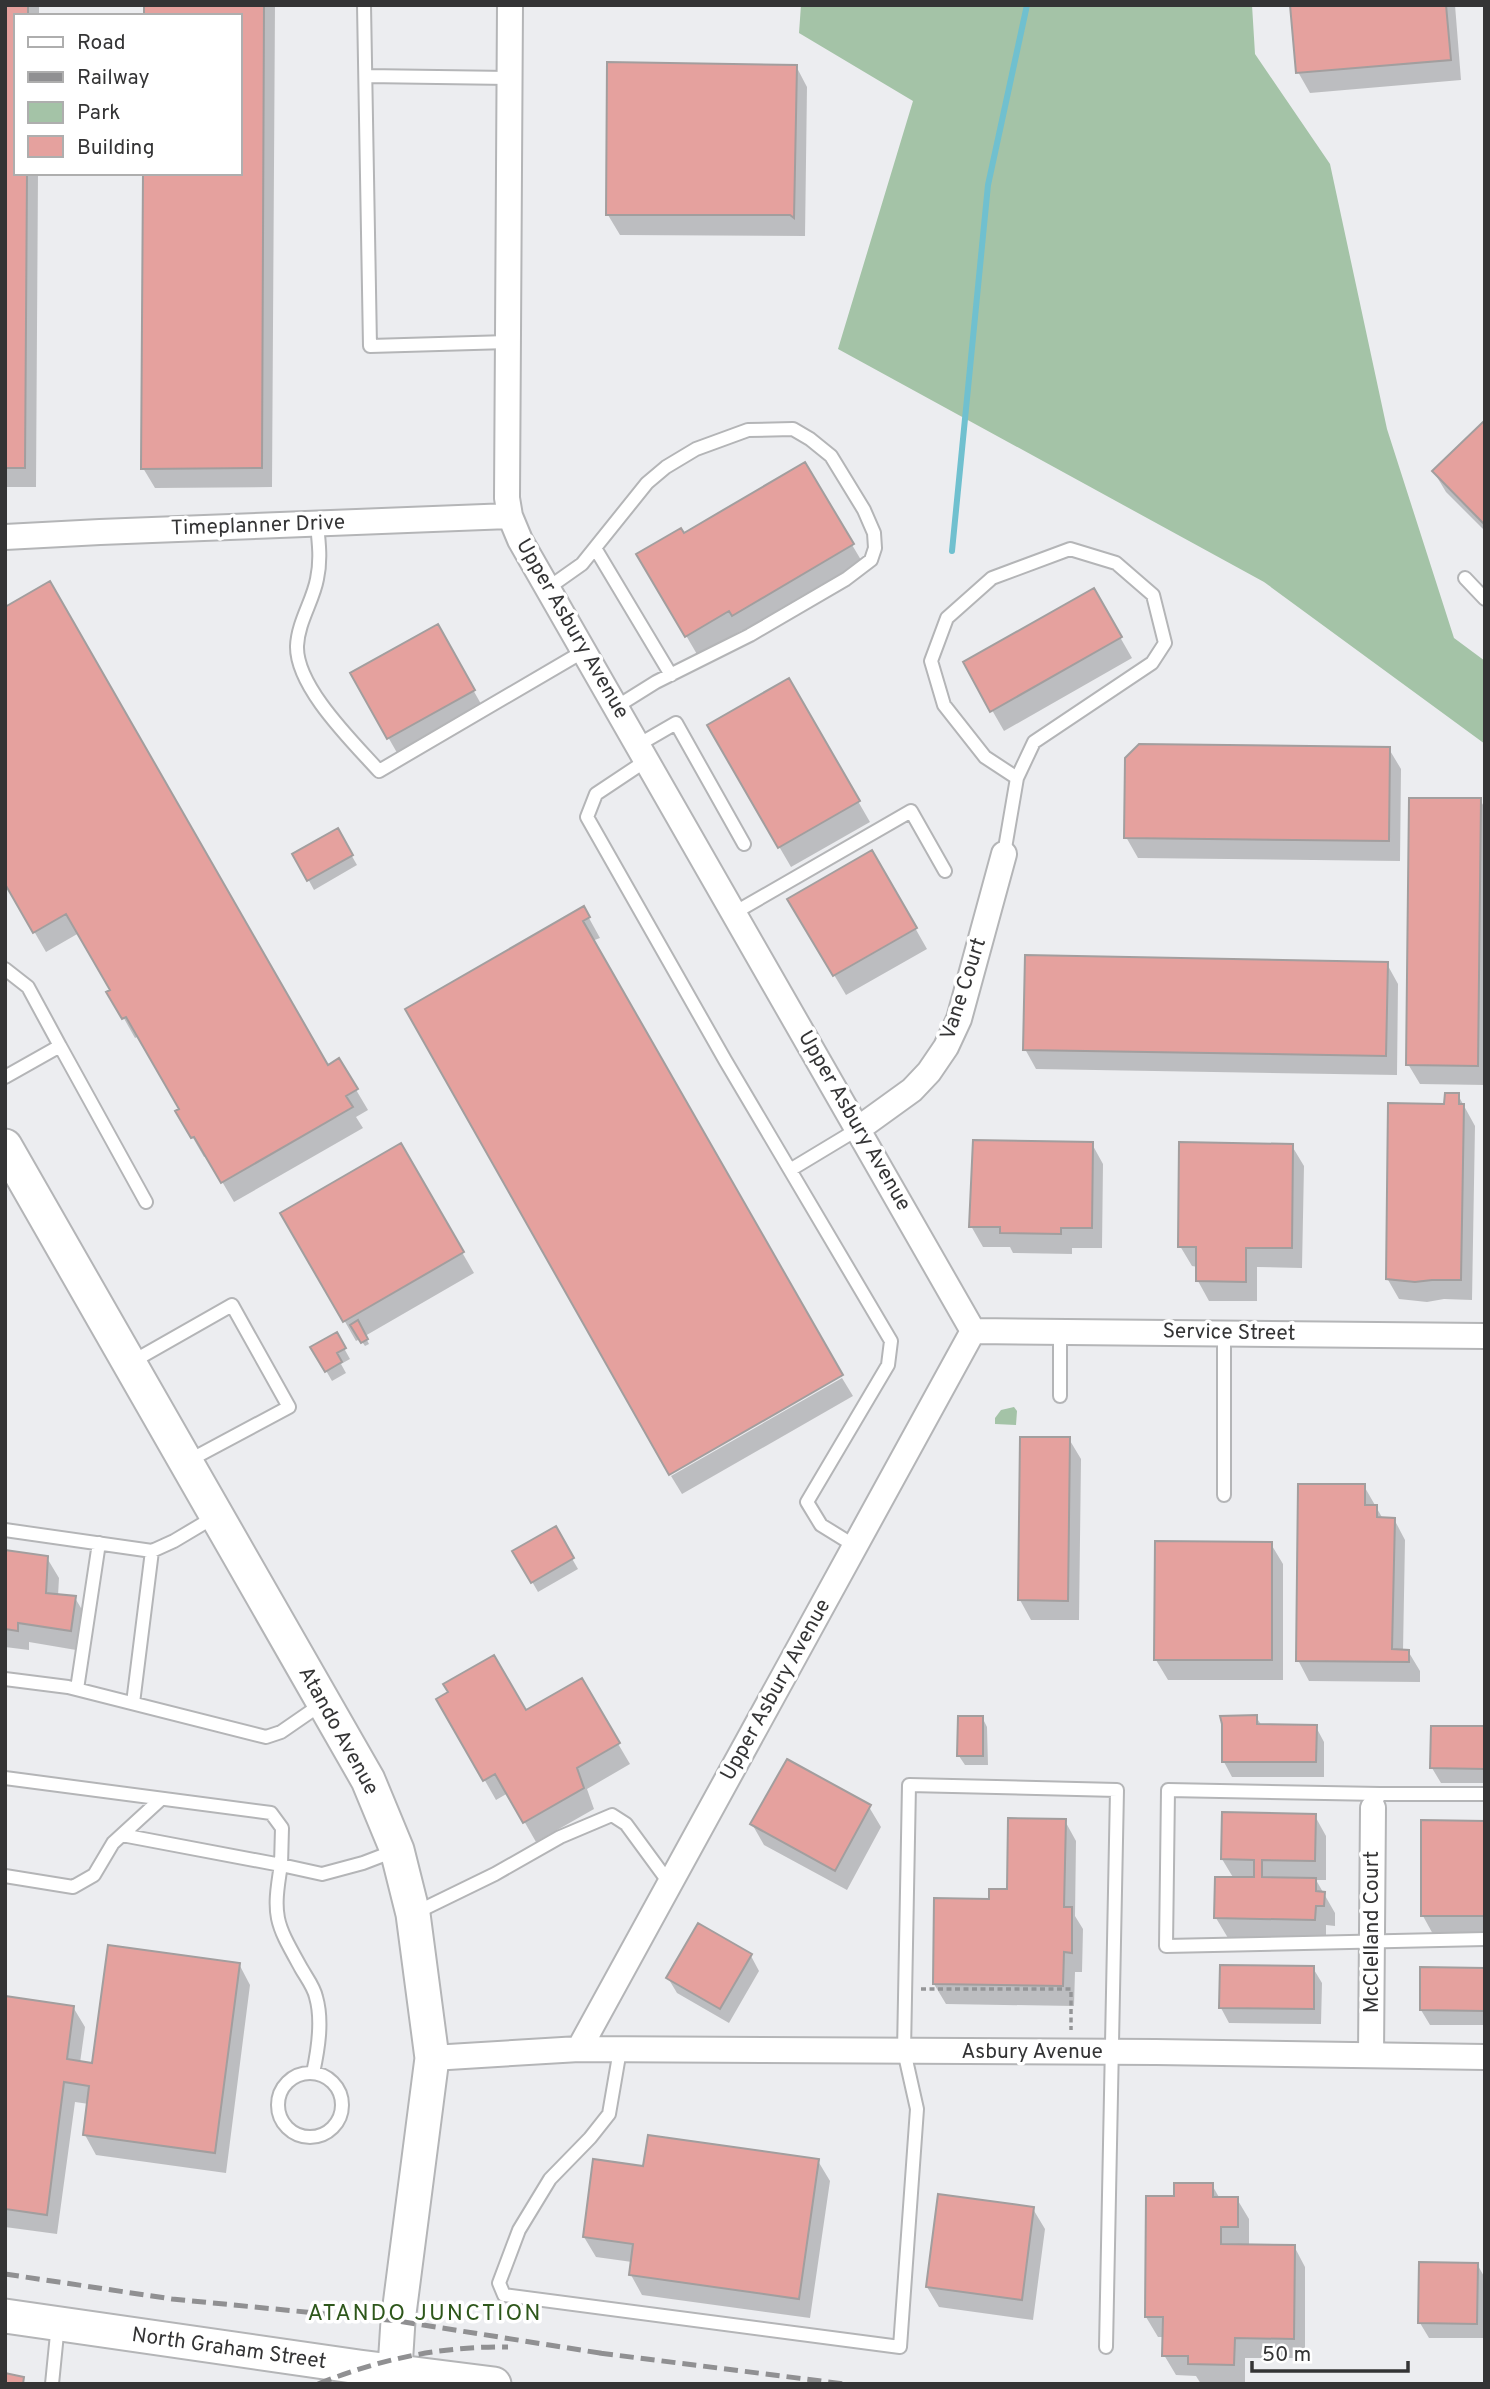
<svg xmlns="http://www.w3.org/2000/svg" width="1490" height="2389" viewBox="0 0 1490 2389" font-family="Overpass,sans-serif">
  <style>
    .green { fill: #a4c3a7 }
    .shadow { fill: #0003 }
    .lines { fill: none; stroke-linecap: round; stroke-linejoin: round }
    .stream { stroke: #70c0cf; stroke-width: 6 }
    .building { fill: #e5a19e; stroke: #a29e9e; stroke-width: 2 }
    .lane-casing { stroke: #b4b5b7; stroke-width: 16 }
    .street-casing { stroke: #b4b5b7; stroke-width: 28 }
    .secondary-casing { stroke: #b4b5b7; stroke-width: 37 }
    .path { stroke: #949597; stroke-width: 3.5; stroke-dasharray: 5 3.5; stroke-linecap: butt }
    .lane { stroke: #fff; stroke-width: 12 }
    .street { stroke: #fff; stroke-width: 24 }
    .secondary { stroke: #fff; stroke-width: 33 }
    .rail { stroke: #909092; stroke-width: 5; stroke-dasharray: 14 7; stroke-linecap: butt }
    .labels { text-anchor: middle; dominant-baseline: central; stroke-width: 7; stroke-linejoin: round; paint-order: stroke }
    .street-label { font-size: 21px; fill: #343435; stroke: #fff }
    .neighbourhood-label { font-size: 23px; letter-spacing: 2px; fill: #2e571b; stroke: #fff }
  </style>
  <rect width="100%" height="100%" fill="#ecedf0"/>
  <path class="green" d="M 801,5 L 1252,5 L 1255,54 L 1330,164 L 1387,429 L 1454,638 L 1485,661 L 1485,744 L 1264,582 L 838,349 L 913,101 L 799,33 Z
    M 1014,1407 L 1017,1411 L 1016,1425 L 995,1424 L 995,1418 L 1001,1410 Z"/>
  <path class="shadow" d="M 5,5 L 39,5 L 39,16 L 16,16 L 16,173 L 38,173 L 36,487 L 5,487 Z
    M 146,5 L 275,5 L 272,487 L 155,488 L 143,468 L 240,173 L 240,16 Z
    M 1292,5 L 1455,5 L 1461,80 L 1310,93 L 1298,72 Z
    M 796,66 L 807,87 L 805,236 L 620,235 L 608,215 Z
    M 1485,422 L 1485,531 L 1446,492 L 1434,472 Z
    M 804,464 L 864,565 L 745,635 L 742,630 L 698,656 L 639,555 L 683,535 Z
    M 1093,590 L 1132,658 L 1004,731 L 965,663 Z
    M 5,609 L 327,1067 L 339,1061 L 368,1110 L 356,1117 L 363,1128 L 234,1202 L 207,1156 L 204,1157 L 178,1112 L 181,1110 L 139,1036 L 135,1038 L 109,992 L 112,990 L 79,933 L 46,952 L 5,881 Z
    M 437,626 L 485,711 L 400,758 L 352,674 Z
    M 788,680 L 870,822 L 791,867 L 709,726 Z
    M 1389,749 L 1401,769 L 1400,861 L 1138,858 L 1126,837 Z
    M 1480,800 L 1485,808 L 1485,1085 L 1420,1084 L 1408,1064 Z
    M 337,830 L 357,865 L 314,890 L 295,855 Z
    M 872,852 L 927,949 L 846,995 L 789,899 Z
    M 584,909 L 600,938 L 407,1010 Z
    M 1387,964 L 1398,984 L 1397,1075 L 1036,1069 L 1025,1049 Z
    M 1458,1095 L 1475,1126 L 1472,1300 L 1444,1299 L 1427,1302 L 1399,1299 L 1387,1278 L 1446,1106 Z
    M 1092,1144 L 1103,1164 L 1102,1248 L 1072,1248 L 1072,1254 L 1013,1253 L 1010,1247 L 983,1247 L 971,1226 Z
    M 400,1145 L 474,1273 L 365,1336 L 369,1344 L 365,1346 L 360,1339 L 356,1341 L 283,1213 Z
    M 1292,1146 L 1304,1166 L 1302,1268 L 1257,1267 L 1257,1301 L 1209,1301 L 1198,1281 L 1198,1267 L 1192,1266 L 1180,1246 Z
    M 336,1334 L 350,1359 L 341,1364 L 346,1373 L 332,1381 L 313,1348 Z
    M 842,1378 L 853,1396 L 682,1494 L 671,1476 Z
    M 1069,1439 L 1081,1459 L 1079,1620 L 1031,1620 L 1020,1600 Z
    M 1364,1486 L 1383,1519 L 1394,1519 L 1405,1540 L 1403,1651 L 1408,1651 L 1420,1671 L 1420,1682 L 1309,1681 L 1298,1660 Z
    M 555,1529 L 578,1569 L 538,1592 L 515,1552 Z
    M 1271,1544 L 1283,1564 L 1283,1680 L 1168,1680 L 1156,1660 Z
    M 5,1551 L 47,1558 L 59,1578 L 58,1596 L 75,1598 L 87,1618 L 82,1651 L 29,1642 L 29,1650 L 5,1647 Z
    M 581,1681 L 630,1764 L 587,1789 L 594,1809 L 536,1842 L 508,1793 L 496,1800 L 439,1700 L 526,1712 Z
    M 982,1717 L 987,1727 L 988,1765 L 965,1765 L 959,1756 Z
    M 1256,1717 L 1262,1726 L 1316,1727 L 1324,1742 L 1324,1777 L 1232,1777 L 1224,1762 Z
    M 1485,1728 L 1485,1783 L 1441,1783 L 1432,1768 Z
    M 869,1807 L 881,1827 L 847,1890 L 764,1845 L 752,1824 Z
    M 1315,1816 L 1326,1836 L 1326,1880 L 1316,1880 L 1335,1913 L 1335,1926 L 1326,1925 L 1326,1939 L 1228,1938 L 1216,1918 L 1234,1879 L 1222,1859 Z
    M 1065,1821 L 1076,1841 L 1075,1916 L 1083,1929 L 1082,1972 L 1075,1972 L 1074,2006 L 946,2004 L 934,1984 Z
    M 1485,1822 L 1485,1936 L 1434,1936 L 1423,1916 Z
    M 751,1956 L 759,1971 L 729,2023 L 677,1993 L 668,1978 Z
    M 239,1964 L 250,1985 L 226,2173 L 96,2155 L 85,2135 L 89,2104 L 75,2102 L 57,2234 L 5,2227 L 5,1998 L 73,2007 L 85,2027 L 80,2063 L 94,2065 Z
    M 1313,1968 L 1322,1983 L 1321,2024 L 1229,2023 L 1221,2008 Z
    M 1485,1969 L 1485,2025 L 1430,2025 L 1421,2010 Z
    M 818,2161 L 830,2181 L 810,2318 L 642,2295 L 631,2275 L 632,2262 L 596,2257 L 584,2237 L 645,2168 Z
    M 1212,2185 L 1220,2199 L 1237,2199 L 1249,2219 L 1249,2246 L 1294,2246 L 1305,2267 L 1305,2358 L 1245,2358 L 1245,2384 L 1201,2384 L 1196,2376 L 1176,2375 L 1164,2355 L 1164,2337 L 1158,2337 L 1146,2317 L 1176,2198 Z
    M 1033,2209 L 1045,2229 L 1033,2320 L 939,2307 L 927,2287 Z
    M 1477,2264 L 1485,2278 L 1485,2338 L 1429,2338 L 1420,2323 Z"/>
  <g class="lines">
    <path class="stream" d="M 952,551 L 988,185 L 1027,5"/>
  </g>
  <path class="building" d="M 5,5 L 28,5 L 28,16 L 16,16 L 16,173 L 27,173 L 25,468 L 5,468 Z
    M 144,5 L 264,5 L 262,468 L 141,469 L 143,173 L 240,173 L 240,16 L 144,16 Z
    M 1290,5 L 1446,5 L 1451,60 L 1296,73 Z
    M 607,62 L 797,65 L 794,218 L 790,215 L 606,215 Z
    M 1485,420 L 1485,525 L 1432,471 Z
    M 805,462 L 854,544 L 732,616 L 729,611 L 685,637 L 636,554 L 681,528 L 684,533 Z
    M 50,581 L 328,1065 L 339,1058 L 358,1089 L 346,1096 L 353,1107 L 221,1183 L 194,1137 L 191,1138 L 175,1111 L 179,1109 L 126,1017 L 122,1019 L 106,992 L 110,990 L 66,914 L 33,933 L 5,884 L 5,607 Z
    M 1094,588 L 1122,637 L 990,712 L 963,662 Z
    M 438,624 L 475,690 L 387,739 L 350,673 Z
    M 789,678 L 860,801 L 778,848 L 707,725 Z
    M 1139,744 L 1390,747 L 1389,841 L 1124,838 L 1125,758 Z
    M 1409,798 L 1481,798 L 1478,1066 L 1406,1065 Z
    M 338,828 L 353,855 L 307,881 L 292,854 Z
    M 872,850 L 917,928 L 833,976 L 787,899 Z
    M 584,906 L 590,917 L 583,921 L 843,1375 L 669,1475 L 405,1009 Z
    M 1025,955 L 1388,962 L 1386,1056 L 1023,1050 Z
    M 1445,1093 L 1459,1093 L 1459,1104 L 1464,1104 L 1461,1280 L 1432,1280 L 1415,1282 L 1386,1279 L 1388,1103 L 1444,1104 Z
    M 973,1140 L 1093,1142 L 1092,1228 L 1061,1228 L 1061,1234 L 1000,1233 L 1000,1227 L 969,1227 Z
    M 1179,1142 L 1293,1144 L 1292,1248 L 1246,1248 L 1246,1282 L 1196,1281 L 1196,1247 L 1178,1247 Z
    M 401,1143 L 464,1252 L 343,1322 L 280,1213 Z
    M 358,1320 L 368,1339 L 361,1343 L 350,1325 Z
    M 337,1332 L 346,1348 L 337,1353 L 342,1362 L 325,1372 L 310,1347 Z
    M 1020,1437 L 1070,1437 L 1068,1601 L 1018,1600 Z
    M 1298,1484 L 1365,1484 L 1365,1505 L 1377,1505 L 1377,1517 L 1395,1518 L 1392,1649 L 1409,1650 L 1409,1662 L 1296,1661 Z
    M 556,1526 L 574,1558 L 531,1583 L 512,1551 Z
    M 1155,1541 L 1272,1542 L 1272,1660 L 1154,1660 Z
    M 5,1550 L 48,1556 L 46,1593 L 76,1596 L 71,1631 L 18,1623 L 18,1631 L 5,1629 Z
    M 494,1655 L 526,1710 L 582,1678 L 620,1743 L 577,1768 L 584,1788 L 523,1823 L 495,1774 L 483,1781 L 436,1699 L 448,1692 L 443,1684 Z
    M 1257,1715 L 1257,1724 L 1317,1725 L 1316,1762 L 1222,1762 L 1222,1724 L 1220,1716 Z
    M 958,1716 L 983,1716 L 983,1756 L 957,1756 Z
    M 1431,1726 L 1485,1726 L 1485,1769 L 1430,1768 Z
    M 787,1759 L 871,1805 L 835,1871 L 750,1824 Z
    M 1222,1812 L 1316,1814 L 1315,1861 L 1262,1860 L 1262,1877 L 1316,1878 L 1316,1891 L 1325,1892 L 1324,1906 L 1316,1906 L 1315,1920 L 1214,1918 L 1215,1877 L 1254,1877 L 1254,1860 L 1221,1859 Z
    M 1008,1818 L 1066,1819 L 1064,1907 L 1072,1907 L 1072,1953 L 1064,1952 L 1063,1986 L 933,1984 L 934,1898 L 989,1899 L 989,1889 L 1007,1889 Z
    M 1421,1820 L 1485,1821 L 1485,1916 L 1421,1916 Z
    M 698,1923 L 752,1954 L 720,2009 L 666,1978 Z
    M 108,1945 L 240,1963 L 215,2153 L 83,2135 L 89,2086 L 64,2082 L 47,2215 L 5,2209 L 5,1996 L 74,2006 L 67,2059 L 92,2063 Z
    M 1220,1965 L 1314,1966 L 1314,2009 L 1219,2008 Z
    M 1420,1967 L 1485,1968 L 1485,2011 L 1420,2010 Z
    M 648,2135 L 819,2159 L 799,2299 L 629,2275 L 633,2244 L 583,2237 L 593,2159 L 643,2166 Z
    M 1174,2183 L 1213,2183 L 1213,2197 L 1238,2197 L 1238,2227 L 1221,2227 L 1221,2244 L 1295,2245 L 1294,2339 L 1235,2338 L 1234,2365 L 1188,2364 L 1188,2356 L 1162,2356 L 1163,2317 L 1145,2317 L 1146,2196 L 1174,2196 Z
    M 938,2194 L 1034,2207 L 1022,2300 L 926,2287 Z
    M 1419,2262 L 1478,2263 L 1477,2324 L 1418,2323 Z
    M 5,2373 L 24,2377 L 23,2384 L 5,2384 Z"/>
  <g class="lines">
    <g class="lane-casing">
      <path id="lane" d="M 364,5 L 370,346 L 508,342
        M 366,76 L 509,78
        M 317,525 C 319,543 321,561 317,579 C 313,601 298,622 297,646 C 296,687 353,742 379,771 L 584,651
        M 595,548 L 671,675
        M 1465,578 L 1485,599
        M 548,588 L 582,564 L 647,483 L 666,467 L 696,449 L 748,430 L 793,429 L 810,439 L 831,456 L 864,510 L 874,533 L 875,548 L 871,560 L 846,579 L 750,635 L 656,682 L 616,707
        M 638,745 L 676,723 L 744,844
        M 647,760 L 596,794 L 587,817 L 725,1060 L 891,1341 L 888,1365 L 807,1502 L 821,1525 L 855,1546
        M 1004,854 L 1017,778 L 1034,742 L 1152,663 L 1165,643 L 1153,595 L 1116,563 L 1070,549 L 992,578 L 947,618 L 931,661 L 944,705 L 985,757 L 1017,778
        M 734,913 L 911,811 L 945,871
        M 5,969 L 28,987 L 60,1046 L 5,1077
        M 60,1046 L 146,1202
        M 790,1170 L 858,1129
        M 1224,1333 L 1224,1495
        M 130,1363 L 232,1305 L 289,1407 L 188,1461
        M 1060,1396 L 1060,1331
        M 5,1530 L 152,1551 L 174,1541 L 216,1516
        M 5,1679 L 68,1687 L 266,1737 L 281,1732 L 323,1703
        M 77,1689 L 99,1543
        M 133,1703 L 152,1551
        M 5,1778 L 271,1813 L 282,1828 L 281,1865 L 322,1874 L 363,1863 L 397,1850
        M 1380,1794 L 1168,1790 L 1166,1946 L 1485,1939
        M 1377,1800 L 1380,1794 L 1485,1794
        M 122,1835 L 281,1865 C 272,1918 276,1923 301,1968 C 306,1977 314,1987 316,1997 C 323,2021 318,2050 313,2073
        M 5,1876 L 73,1887 L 94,1875 L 113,1843 L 161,1799
        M 415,1913 L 495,1874 L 560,1837 L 612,1815 L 626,1824 L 670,1884
        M 620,2050 L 609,2114 L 590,2138 L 550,2179 L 519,2230 L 499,2283 L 504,2295 L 900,2347 L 917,2109 L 904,2051 L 909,1785 L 1117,1790 L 1106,2347
        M278 2105a32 32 0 1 1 64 0a32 32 0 1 1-64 0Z
        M 52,2384 L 58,2324"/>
    </g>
    <g class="street-casing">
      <path id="street" d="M 5,537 L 100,532 L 510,516
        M 858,1129 L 912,1090 L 929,1072 L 946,1047 L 959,1019 L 1004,854
        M 973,1331 L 1485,1336
        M 579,2049 L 1156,2052 L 1485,2057
        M 1371,2055 L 1373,1808
        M 432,2058 L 579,2049 L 973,1331 L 520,540 L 510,516 L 507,498 L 510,5"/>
    </g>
    <g class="secondary-casing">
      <path id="secondary" d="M 5,1146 L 368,1780 L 397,1850 L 413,1914 L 432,2058 L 398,2321 L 394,2384
        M 5,2316 L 359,2367 L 494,2384"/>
    </g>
    <path class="path" d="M 921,1989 L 1071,1989 L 1071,2030"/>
    <use href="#lane" class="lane"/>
    <use href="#street" class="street"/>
    <use href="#secondary" class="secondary"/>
    <path class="rail" d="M 5,2274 L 172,2299 L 398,2321 L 606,2354
      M 599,2353 L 845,2384
      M 318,2384 C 380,2359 441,2346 508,2347"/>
  </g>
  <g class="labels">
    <g class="street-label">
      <text transform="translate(258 526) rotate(-2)">Timeplanner Drive</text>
      <text transform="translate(572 629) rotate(60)">Upper Asbury Avenue</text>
      <text transform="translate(964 989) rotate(-72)">Vane Court</text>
      <text transform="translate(854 1121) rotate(60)">Upper Asbury Avenue</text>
      <text transform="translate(1229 1333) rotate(1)">Service Street</text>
      <text transform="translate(776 1690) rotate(-61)">Upper Asbury Avenue</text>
      <text transform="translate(338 1731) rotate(61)">Atando Avenue</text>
      <text transform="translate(1372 1932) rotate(-90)">McClelland Court</text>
      <text x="1032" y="2052">Asbury Avenue</text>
      <text transform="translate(229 2349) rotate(8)">North Graham Street</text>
    </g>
    <g class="neighbourhood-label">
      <text x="425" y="2314">ATANDO JUNCTION</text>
    </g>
  </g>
  <rect width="1490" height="2389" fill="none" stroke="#343435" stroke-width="14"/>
  <rect x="14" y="14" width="228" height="161" fill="#ffffff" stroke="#aeaeae" stroke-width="2"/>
  <rect x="28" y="37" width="35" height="10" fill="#ffffff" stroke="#aeaeae" stroke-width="2"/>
  <text x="77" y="49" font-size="21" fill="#343435">Road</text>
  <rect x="28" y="72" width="35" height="10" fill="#909092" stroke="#aeaeae" stroke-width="2"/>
  <text x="77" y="84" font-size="21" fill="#343435">Railway</text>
  <rect x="28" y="102" width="35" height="21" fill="#a4c3a7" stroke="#aeaeae" stroke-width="2"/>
  <text x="77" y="119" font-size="21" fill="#343435">Park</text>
  <rect x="28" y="136" width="35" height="21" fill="#e5a19e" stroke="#aeaeae" stroke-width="2"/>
  <text x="77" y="154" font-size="21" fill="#343435">Building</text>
  <path d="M1252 2361v10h156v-10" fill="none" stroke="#343435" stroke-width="3.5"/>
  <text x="1262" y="2361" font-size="21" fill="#343435" stroke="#ffffff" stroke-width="5" paint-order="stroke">50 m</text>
</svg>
